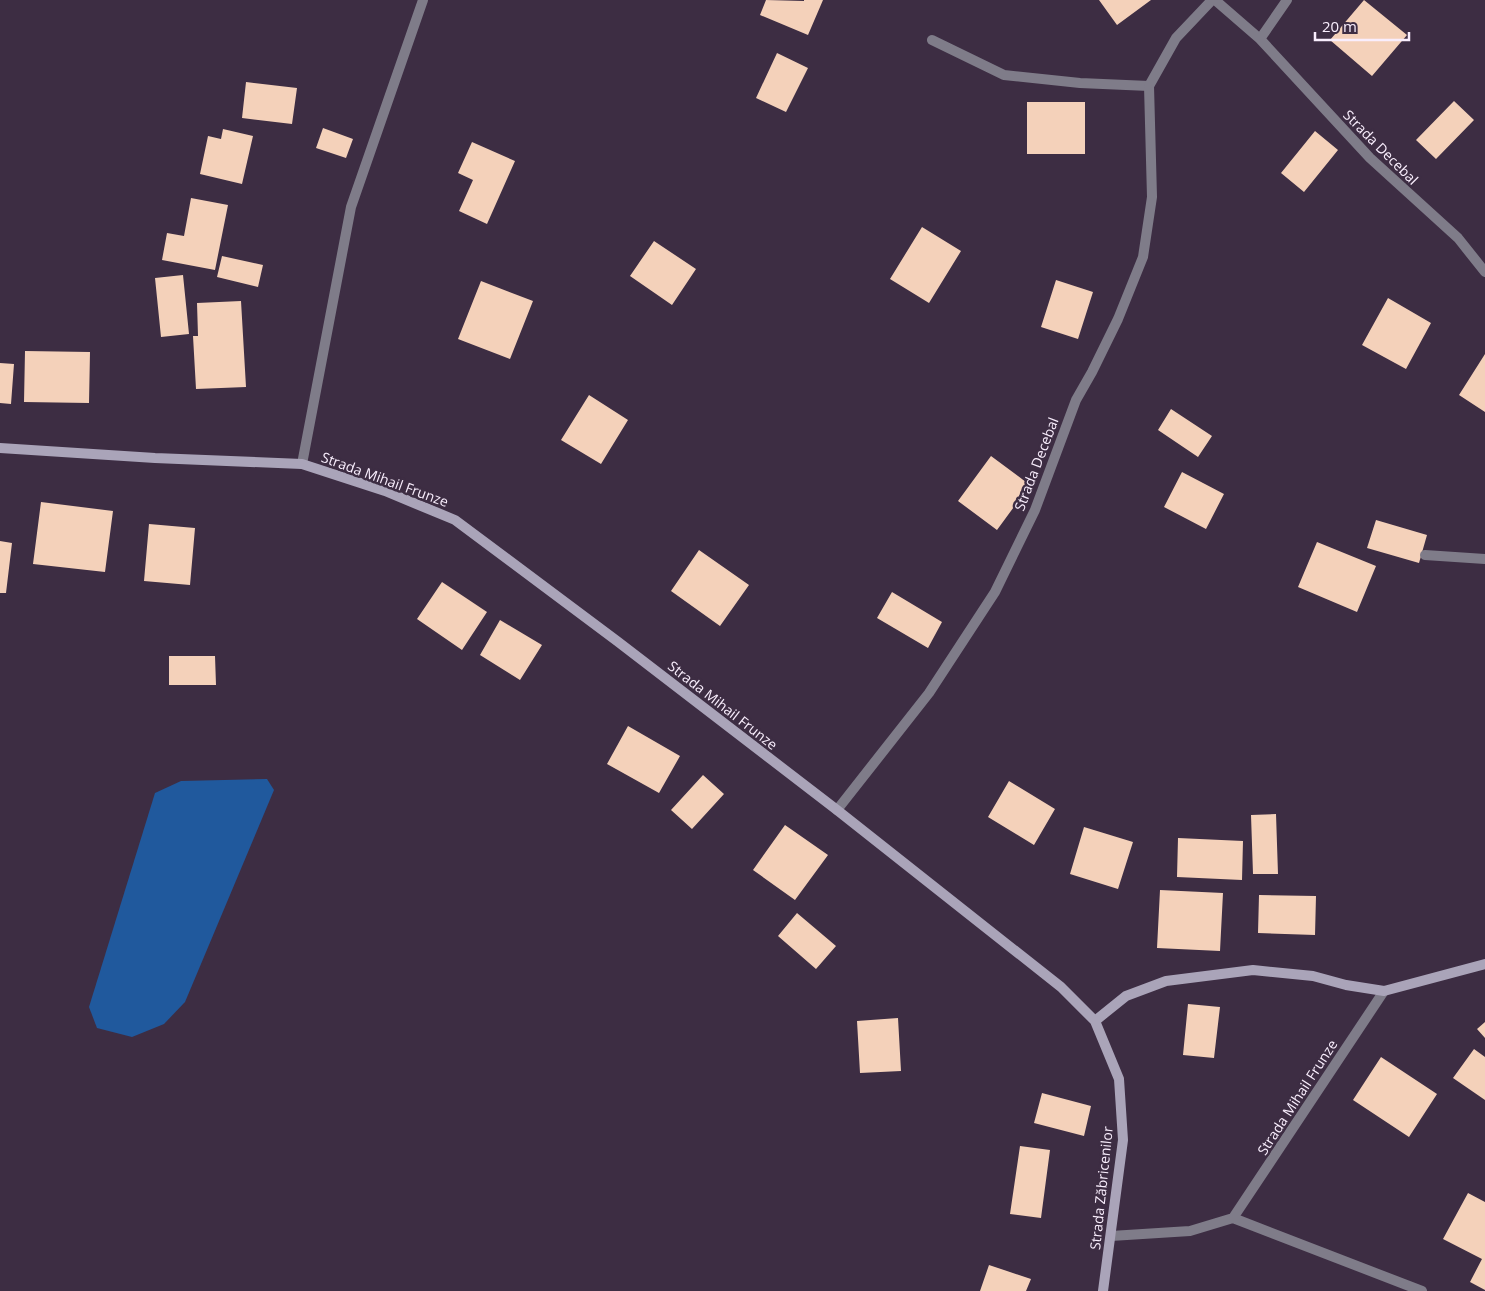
<svg xmlns="http://www.w3.org/2000/svg" width="1485" height="1291" viewBox="0 0 1485 1291" font-family="'Open Sans',sans-serif">
  <style>
    .water { fill: #20599d }
    .building { fill: #f4d1ba }
    .lines { fill: none; stroke-linecap: round; stroke-linejoin: round }
    .lane { stroke: #7f7c89; stroke-width: 10 }
    .street { stroke: #7f7c89; stroke-width: 10 }
    .secondary { stroke: #aaa4b9; stroke-width: 10 }
    .labels { text-anchor: middle; dominant-baseline: central; stroke-width: 5; stroke-linejoin: round; paint-order: stroke }
    .street-label { font-size: 14px; fill: #f9eefd; stroke: #3d2d43 }
  </style>
  <rect width="100%" height="100%" fill="#3d2d43"/>
  <path class="water" d="M 267,779 L 274,790 L 185,1002 L 164,1024 L 132,1037 L 97,1028 L 89,1007 L 155,793 L 181,781 Z"/>
  <path class="building" d="M 766,0 L 804,1 L 804,0 L 823,0 L 808,35 L 760,15 Z
    M 1099,0 L 1151,0 L 1117,25 Z
    M 1364,0 L 1407,35 L 1372,76 L 1330,40 Z
    M 777,53 L 808,68 L 786,112 L 756,98 Z
    M 246,82 L 297,88 L 292,124 L 242,118 Z
    M 1454,101 L 1474,120 L 1436,159 L 1416,140 Z
    M 1027,102 L 1085,102 L 1085,154 L 1027,154 Z
    M 323,128 L 353,139 L 346,158 L 316,148 Z
    M 223,129 L 253,136 L 242,184 L 200,174 L 208,136 L 221,139 Z
    M 1315,131 L 1338,150 L 1304,192 L 1281,173 Z
    M 472,142 L 515,161 L 487,224 L 459,211 L 473,180 L 458,173 Z
    M 191,198 L 228,205 L 215,270 L 162,260 L 167,233 L 184,236 Z
    M 922,227 L 961,251 L 929,303 L 890,279 Z
    M 654,241 L 696,269 L 672,305 L 630,276 Z
    M 222,256 L 263,265 L 258,287 L 217,277 Z
    M 183,275 L 189,334 L 161,337 L 155,278 Z
    M 1056,280 L 1093,292 L 1078,339 L 1041,327 Z
    M 481,281 L 533,301 L 510,359 L 458,339 Z
    M 1388,298 L 1431,323 L 1406,369 L 1362,345 Z
    M 241,301 L 246,387 L 196,389 L 193,336 L 198,336 L 197,303 Z
    M 25,351 L 90,352 L 89,403 L 24,402 Z
    M 1485,354 L 1485,412 L 1459,395 Z
    M 0,363 L 14,364 L 11,404 L 0,403 Z
    M 589,395 L 628,420 L 601,464 L 561,440 Z
    M 1171,409 L 1212,436 L 1198,457 L 1158,430 Z
    M 991,456 L 1030,485 L 997,530 L 958,501 Z
    M 1182,472 L 1224,494 L 1206,529 L 1164,507 Z
    M 41,502 L 113,511 L 105,572 L 33,564 Z
    M 1376,520 L 1427,535 L 1419,563 L 1367,548 Z
    M 149,524 L 195,528 L 190,585 L 144,581 Z
    M 0,541 L 12,543 L 6,593 L 0,593 Z
    M 1317,542 L 1376,566 L 1357,612 L 1298,587 Z
    M 699,550 L 749,585 L 720,626 L 671,591 Z
    M 442,582 L 487,612 L 462,650 L 417,619 Z
    M 892,592 L 942,622 L 928,648 L 877,618 Z
    M 500,620 L 542,645 L 520,680 L 480,655 Z
    M 169,656 L 215,656 L 216,685 L 169,685 Z
    M 628,726 L 680,756 L 659,793 L 607,764 Z
    M 703,775 L 724,794 L 692,829 L 671,810 Z
    M 1009,781 L 1055,809 L 1034,845 L 988,817 Z
    M 1276,814 L 1278,874 L 1253,874 L 1251,815 Z
    M 785,825 L 828,855 L 795,900 L 753,870 Z
    M 1084,827 L 1133,842 L 1118,889 L 1070,874 Z
    M 1178,838 L 1243,841 L 1242,880 L 1177,877 Z
    M 1160,890 L 1223,893 L 1220,951 L 1157,948 Z
    M 1259,895 L 1316,896 L 1315,935 L 1258,933 Z
    M 797,913 L 836,946 L 816,969 L 778,936 Z
    M 1188,1004 L 1220,1007 L 1214,1058 L 1183,1055 Z
    M 898,1018 L 901,1071 L 860,1073 L 857,1021 Z
    M 1485,1022 L 1485,1038 L 1477,1029 Z
    M 1474,1049 L 1485,1057 L 1485,1100 L 1453,1078 Z
    M 1381,1057 L 1437,1094 L 1409,1137 L 1353,1100 Z
    M 1042,1093 L 1091,1106 L 1084,1136 L 1034,1123 Z
    M 1020,1146 L 1050,1150 L 1041,1218 L 1010,1214 Z
    M 1468,1193 L 1485,1202 L 1485,1290 L 1470,1282 L 1482,1259 L 1443,1239 Z
    M 989,1265 L 1031,1279 L 1026,1291 L 980,1291 Z"/>
  <g class="lines">
    <path class="lane" d="M 932,40 L 1004,75 L 1080,83 L 1149,86
      M 1425,555 L 1485,559"/>
    <path class="street" d="M 1215,0 L 1260,39 L 1370,158 L 1458,238 L 1485,272
      M 1260,39 L 1287,0
      M 302,464 L 351,207 L 423,0
      M 837,810 L 929,693 L 995,592 L 1035,510 L 1076,400 L 1092,372 L 1118,319 L 1143,257 L 1152,197 L 1149,86 L 1176,38 L 1212,0
      M 1233,1218 L 1384,991
      M 1111,1236 L 1190,1231 L 1233,1218 L 1422,1291"/>
    <path class="secondary" d="M 0,448 L 155,458 L 302,464 L 385,491 L 455,520 L 617,641 L 837,810 L 1061,987 L 1095,1021 L 1119,1079 L 1123,1140 L 1103,1291
      M 1095,1021 L 1126,996 L 1166,981 L 1253,970 L 1313,976 L 1346,985 L 1384,991 L 1485,964"/>
  </g>
  <g class="labels">
    <g class="street-label">
      <text transform="translate(1381 147) rotate(45)">Strada Decebal</text>
      <text transform="translate(1036 464) rotate(-69)">Strada Decebal</text>
      <text transform="translate(385 479) rotate(20)">Strada Mihail Frunze</text>
      <text transform="translate(723 705) rotate(38)">Strada Mihail Frunze</text>
      <text transform="translate(1297 1097) rotate(-57)">Strada Mihail Frunze</text>
      <text transform="translate(1101 1188) rotate(-84)">Strada Zăbricenilor</text>
    </g>
  </g>
  <path d="M1315 32v8h94v-8" fill="none" stroke="#f9eefd" stroke-width="2.5"/>
  <text x="1322" y="32" font-size="15" fill="#f9eefd" stroke="#3d2d43" stroke-width="4" paint-order="stroke">20 m</text>
</svg>
